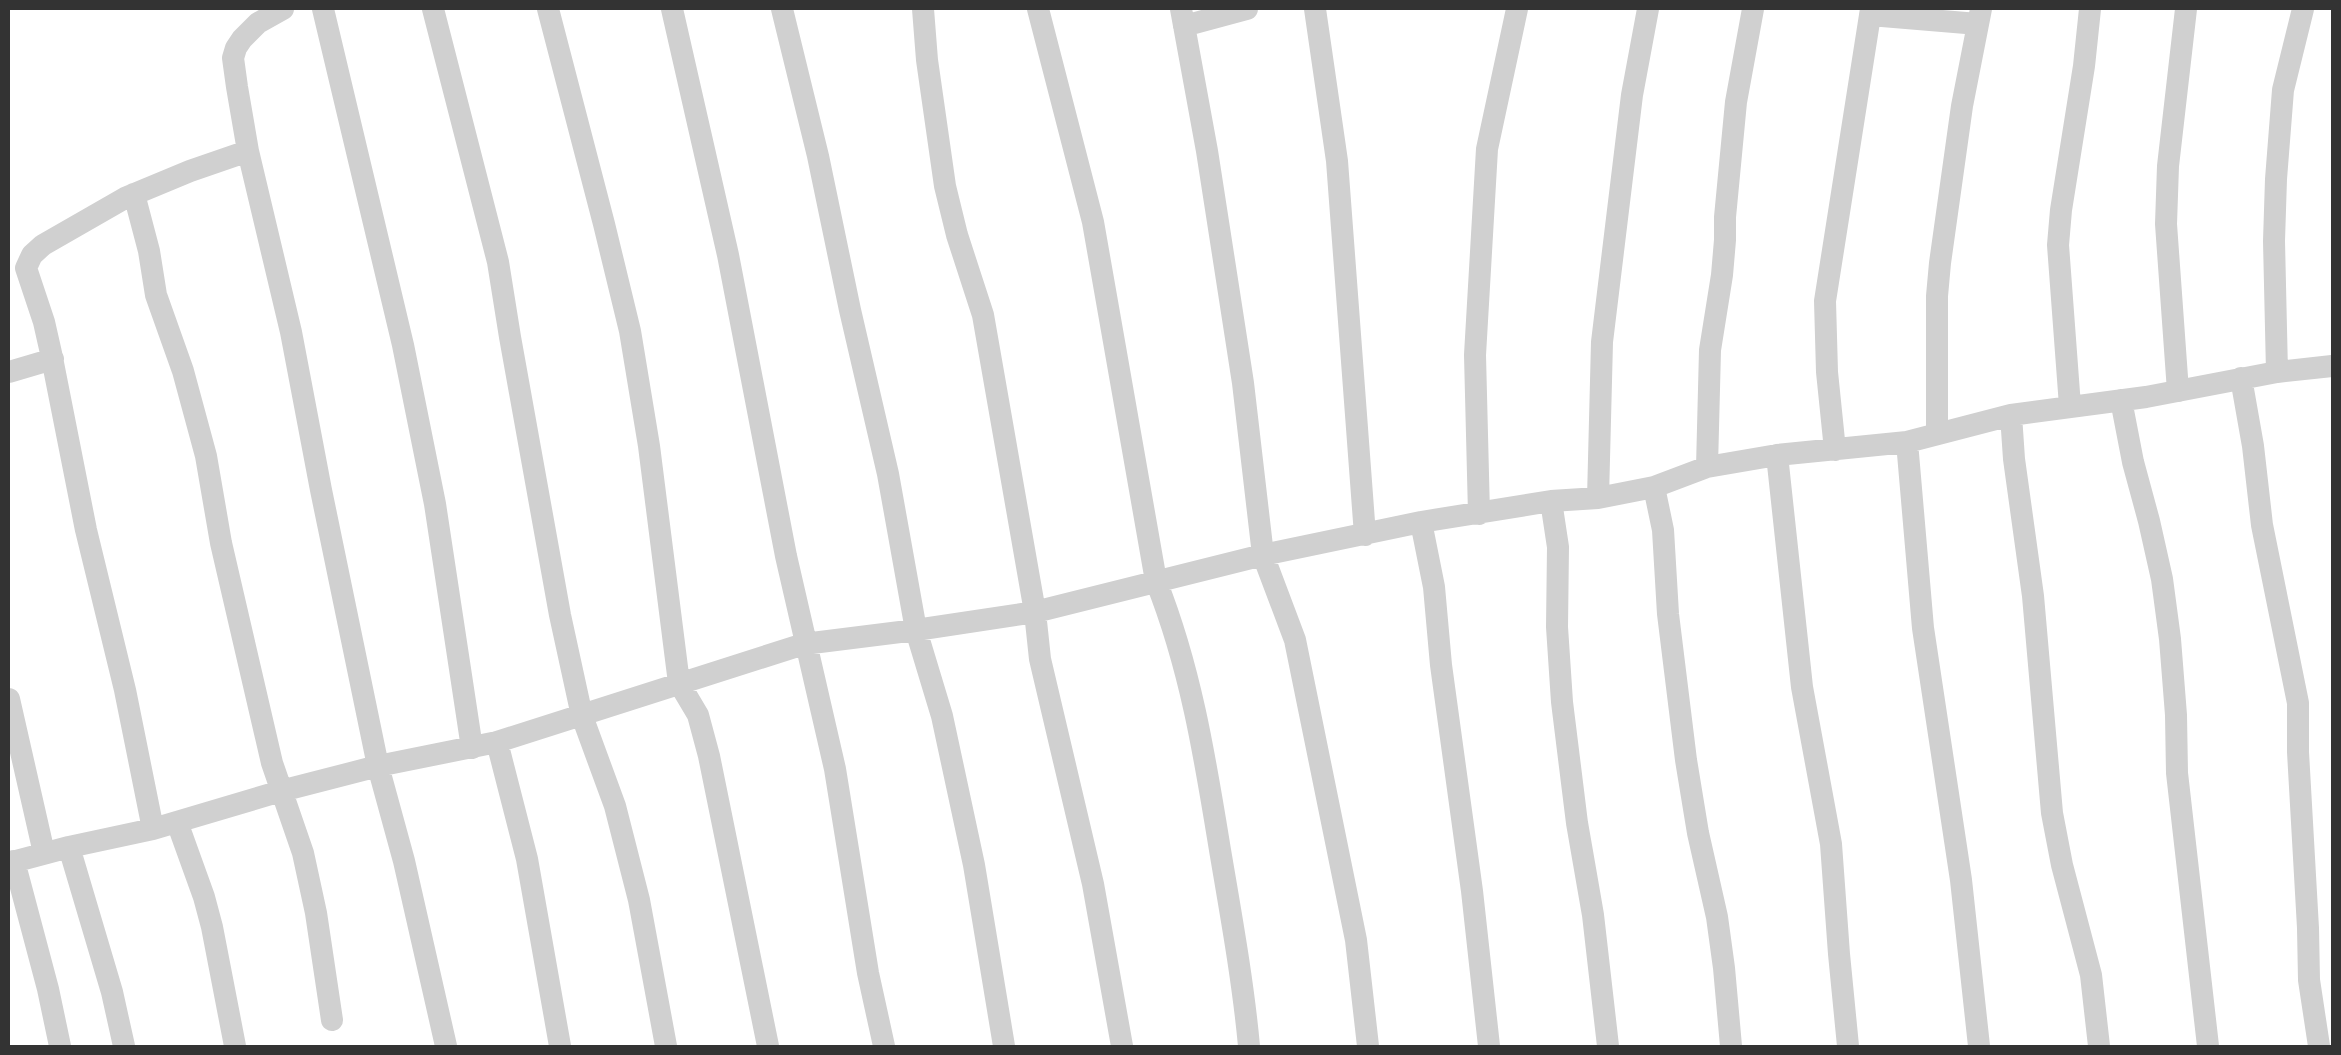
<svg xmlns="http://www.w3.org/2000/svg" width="2341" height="1055" viewBox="0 0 2341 1055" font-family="Cabin,sans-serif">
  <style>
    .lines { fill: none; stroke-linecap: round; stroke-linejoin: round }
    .street { stroke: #d0d0d0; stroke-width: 22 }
  </style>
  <rect width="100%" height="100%" fill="#fff"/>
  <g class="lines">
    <path class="street" d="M 283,9 L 258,23 L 242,39 L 236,48 L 233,58 L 237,87 L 248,151 L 291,332 L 321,490 L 378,766 L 404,861 L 446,1046
      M 323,9 L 403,345 L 435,504 L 472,748
      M 433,9 L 498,262 L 510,337 L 560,615 L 582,716 L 615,806 L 639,900 L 666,1046
      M 548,9 L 604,224 L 630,331 L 649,446 L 679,683 L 698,715 L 709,756 L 768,1046
      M 672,9 L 728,255 L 786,556 L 835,769 L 868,973 L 884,1046
      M 782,9 L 818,156 L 850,310 L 888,474 L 916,630 L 942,716 L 974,865 L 1004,1046
      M 923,9 L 927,60 L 945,186 L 957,235 L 983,315 L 1035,612 L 1040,659 L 1093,884 L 1122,1046
      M 1038,9 L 1093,222 L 1156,581 C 1191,669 1205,758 1220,850 C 1231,915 1243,981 1249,1046
      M 1181,9 L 1207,151 L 1243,383 L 1263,555 L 1295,640 L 1356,940 L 1368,1046
      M 1315,9 L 1337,161 L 1365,535
      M 1870,15 L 1978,24
      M 1184,26 L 1247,9
      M 134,194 L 149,251 L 156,295 L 183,371 L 206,456 L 221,543 L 272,763 L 303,853 L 316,913 L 332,1020
      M 9,372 L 53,359
      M 2277,372 L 2274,241 L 2276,179 L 2283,90 L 2303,9
      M 2241,378 L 2253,446 L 2262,525 L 2298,703 L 2298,752 L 2308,928 L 2309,980 L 2319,1046
      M 2178,391 L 2166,224 L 2168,166 L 2186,9
      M 2121,400 L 2133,462 L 2149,521 L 2162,579 L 2170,639 L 2176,715 L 2177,773 L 2208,1046
      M 2070,406 L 2058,245 L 2061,210 L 2084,66 L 2090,9
      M 2011,415 L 2014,459 L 2033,596 L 2052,813 L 2062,865 L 2091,975 L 2099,1046
      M 1937,434 L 1937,296 L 1940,263 L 1962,106 L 1981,9
      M 1907,442 L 1923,628 L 1961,880 L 1979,1046
      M 1835,450 L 1827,372 L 1825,301 L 1871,9
      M 1777,455 L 1802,687 L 1831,844 L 1839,954 L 1848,1046
      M 1707,467 L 1710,350 L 1722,275 L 1725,240 L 1725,217 L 1736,102 L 1753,9
      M 1654,487 L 1663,530 L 1668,614 L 1686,760 L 1698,833 L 1717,917 L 1724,968 L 1731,1046
      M 1598,498 L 1602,342 L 1632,95 L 1648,9
      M 1551,501 L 1558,547 L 1557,627 L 1562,702 L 1577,823 L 1593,915 L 1608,1046
      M 1479,514 L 1475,355 L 1487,149 L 1517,9
      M 1421,522 L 1434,587 L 1441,665 L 1472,891 L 1489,1046
      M 9,699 L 44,853
      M 497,742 L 527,859 L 560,1046
      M 177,822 L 204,897 L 212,927 L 235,1046
      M 153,829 L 125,690 L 86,530 L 51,353 L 44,322 L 26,268 L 32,255 L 43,245 L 125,198 L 190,171 L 248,151
      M 69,847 L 112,992 L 124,1046
      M 14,861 L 48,989 L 60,1046
      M 9,863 L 69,847 L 153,829 L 281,791 L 378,766 L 497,742 L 804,644 L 916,630 L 1035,612 L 1263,555 L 1421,522 L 1551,501 L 1598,498 L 1654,487 L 1707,467 L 1777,455 L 1907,442 L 2011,415 L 2146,397 L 2277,372 L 2332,366"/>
  </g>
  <rect width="2341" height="1055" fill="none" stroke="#333333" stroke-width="20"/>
</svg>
